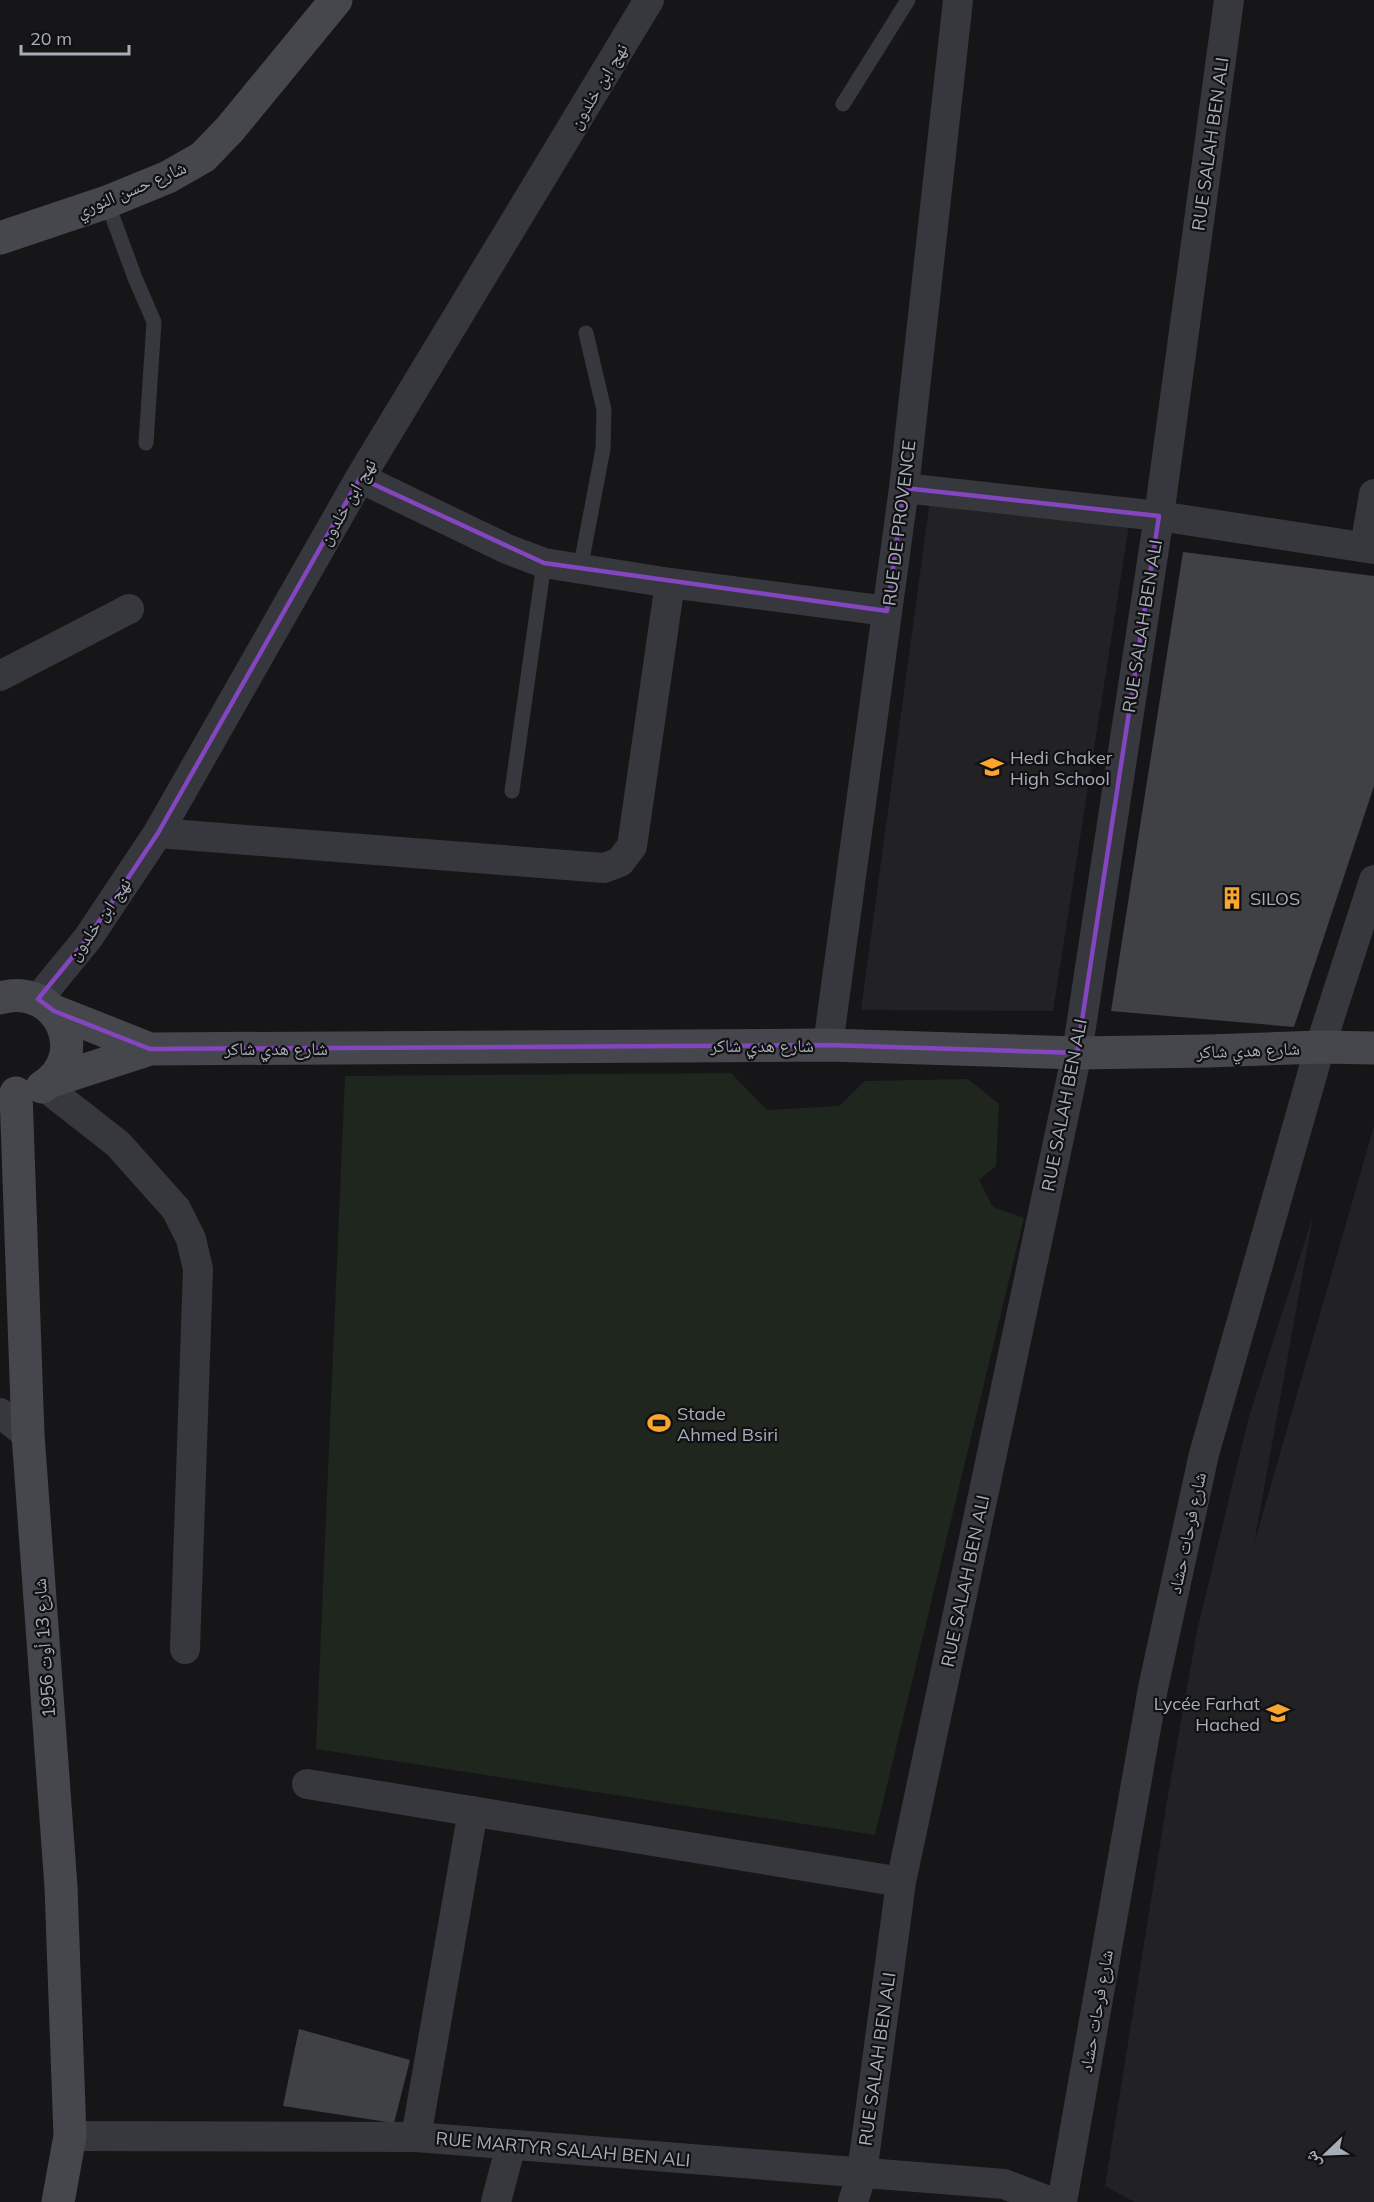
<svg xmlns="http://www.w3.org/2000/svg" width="1374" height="2202" viewBox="0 0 1374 2202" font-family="Mulish,'Noto Naskh Arabic',sans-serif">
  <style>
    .built { fill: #222225 }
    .green { fill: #1e261e }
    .building { fill: #404145 }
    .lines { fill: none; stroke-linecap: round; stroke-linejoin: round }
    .lane { stroke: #37383d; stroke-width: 15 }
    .street { stroke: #37383d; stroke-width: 30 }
    .secondary { stroke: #45474d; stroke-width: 33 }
    .marked { fill: none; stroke: #8446be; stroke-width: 4.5; stroke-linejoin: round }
    .labels { text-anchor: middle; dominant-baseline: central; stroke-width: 4.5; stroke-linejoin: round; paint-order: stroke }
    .street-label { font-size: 18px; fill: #a7aeb9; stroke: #111113 }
    .poi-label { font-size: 18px; fill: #a7aeb9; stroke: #111113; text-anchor: start }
  </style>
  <rect width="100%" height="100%" fill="#161618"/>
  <path class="built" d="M 930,500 L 1129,525 L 1053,1011 L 861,1010 Z
    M 1374,1126 L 1374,2202 L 1134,2202 L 1105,2186 L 1168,1795 L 1197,1631 L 1248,1420 L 1313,1216 L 1254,1544 Z"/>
  <path class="green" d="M 731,1073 L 767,1110 L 839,1106 L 865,1081 L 968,1079 L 999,1104 L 996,1166 L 979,1180 L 993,1207 L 1024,1218 L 875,1835 L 316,1749 L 345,1076 Z"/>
  <path class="building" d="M 1183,552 L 1374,576 L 1374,786 L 1294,1027 L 1111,1011 Z
    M 299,2029 L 410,2060 L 394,2123 L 283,2106 Z"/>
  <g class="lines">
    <path class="lane" d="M 843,104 L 908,0
      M 107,202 L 135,278 L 154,322 L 146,443
      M 580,570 L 603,449 L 604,410 L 586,333
      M 512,791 L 544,563"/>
    <path class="street" d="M 360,478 L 507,549 L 544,563 L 670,583 L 887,611
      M 904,488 L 1159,516 L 1374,549
      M 1365,547 L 1374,494
      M 0,676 L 129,609
      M 158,833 L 604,868 L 620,862 L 632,846 L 670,583
      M 38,999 L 88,938 L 158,833 L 360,478 L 649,0
      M 828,1045 L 904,488 L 958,0
      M 44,1086 L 118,1144 L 176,1209 L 191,1239 L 198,1269 L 185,1649
      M 0,1413 L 28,1435
      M 307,1784 L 901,1882
      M 70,2136 L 416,2137 L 1004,2184 L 1051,2202
      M 416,2137 L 473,1811
      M 496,2202 L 511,2145
      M 853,2202 L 862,2173 L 901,1882 L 1077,1053 L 1159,516 L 1229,0
      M 1062,2202 L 1153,1688 L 1204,1454 L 1320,1047 L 1374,880"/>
    <path class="secondary" d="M 0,238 L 107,202 L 168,177 L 203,157 L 230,129 L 336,0
      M 0,998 C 58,981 93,1056 42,1087
      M 54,1011 L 150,1049
      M 51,1081 L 150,1049 L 828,1045 L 1077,1053 L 1208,1051 L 1320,1047 L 1374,1048
      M 16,1093 L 28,1435 L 61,1887 L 70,2136 L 58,2202"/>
  </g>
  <path class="marked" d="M 360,478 L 544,563 L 887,611 L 904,488 L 1159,516 L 1077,1053 L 828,1045 L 150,1049 L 54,1011 L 38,999 L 88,938 L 158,833 Z"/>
  <defs>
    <g id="school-bare" transform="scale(1.8)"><path d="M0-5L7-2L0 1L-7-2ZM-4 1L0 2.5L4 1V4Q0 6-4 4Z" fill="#faa52c" stroke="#111113" stroke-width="2.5" paint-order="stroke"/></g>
    <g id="building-bare" transform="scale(1.8)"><path d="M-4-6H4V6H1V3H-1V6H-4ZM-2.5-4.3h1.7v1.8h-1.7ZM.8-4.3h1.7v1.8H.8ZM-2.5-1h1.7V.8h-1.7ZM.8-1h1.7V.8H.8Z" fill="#faa52c" stroke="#111113" stroke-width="2.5" paint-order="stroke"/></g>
    <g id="stadium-bare" transform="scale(1.8)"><path d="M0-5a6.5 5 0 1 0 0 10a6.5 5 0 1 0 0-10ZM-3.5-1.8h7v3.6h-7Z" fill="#faa52c" stroke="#111113" stroke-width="2.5" paint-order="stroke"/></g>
  </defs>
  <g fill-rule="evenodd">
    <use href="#school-bare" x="992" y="767"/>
    <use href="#building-bare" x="1232" y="898"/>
    <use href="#stadium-bare" x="659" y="1423"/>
    <use href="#school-bare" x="1278" y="1713"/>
  </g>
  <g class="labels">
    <g class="street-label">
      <text transform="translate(598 86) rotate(-59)">نهج ابن خلدون</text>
      <text transform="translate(1210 144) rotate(-82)">RUE SALAH BEN ALI</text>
      <text transform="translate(131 189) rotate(-23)">شارع حسن النوري</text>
      <text transform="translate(347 502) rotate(-60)">نهج ابن خلدون</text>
      <text transform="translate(899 523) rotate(-83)">RUE DE PROVENCE</text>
      <text transform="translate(1142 626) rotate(-81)">RUE SALAH BEN ALI</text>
      <text transform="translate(99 919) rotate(-55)">نهج ابن خلدون</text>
      <text x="762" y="1045">شارع هدي شاكر</text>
      <text x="276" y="1048">شارع هدي شاكر</text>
      <text transform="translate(1248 1050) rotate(-2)">شارع هدي شاكر</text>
      <text transform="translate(1064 1105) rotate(-79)">RUE SALAH BEN ALI</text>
      <text transform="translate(1187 1533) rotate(-78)">شارع فرحات حشاد</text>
      <text transform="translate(965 1581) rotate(-78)">RUE SALAH BEN ALI</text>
      <text transform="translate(44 1648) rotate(-94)">شارع 13 أوت 1956</text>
      <text transform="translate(1096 2011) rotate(-80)">شارع فرحات حشاد</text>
      <text transform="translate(877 2059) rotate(-82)">RUE SALAH BEN ALI</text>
      <text transform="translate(563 2149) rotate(5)">RUE MARTYR SALAH BEN ALI</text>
    </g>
    <g class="poi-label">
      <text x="1010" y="757">Hedi Chaker<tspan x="1010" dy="21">High School</tspan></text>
      <text x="1250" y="898">SILOS</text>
      <text x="677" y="1413">Stade<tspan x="677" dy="21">Ahmed Bsiri</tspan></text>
      <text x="1260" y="1703" text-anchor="end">Lycée Farhat<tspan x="1260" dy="21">Hached</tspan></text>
    </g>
  </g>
  <g transform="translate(1326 2154) rotate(247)" stroke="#111113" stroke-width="4.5" paint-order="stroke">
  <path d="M0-4.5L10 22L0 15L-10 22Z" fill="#a7aeb9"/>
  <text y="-9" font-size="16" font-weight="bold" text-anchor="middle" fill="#a7aeb9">ش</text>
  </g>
  <path d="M21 45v9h108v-9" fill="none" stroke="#a7aeb9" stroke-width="3"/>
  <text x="30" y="45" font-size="18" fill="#a7aeb9" stroke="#111113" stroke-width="4.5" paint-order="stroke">20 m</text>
</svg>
